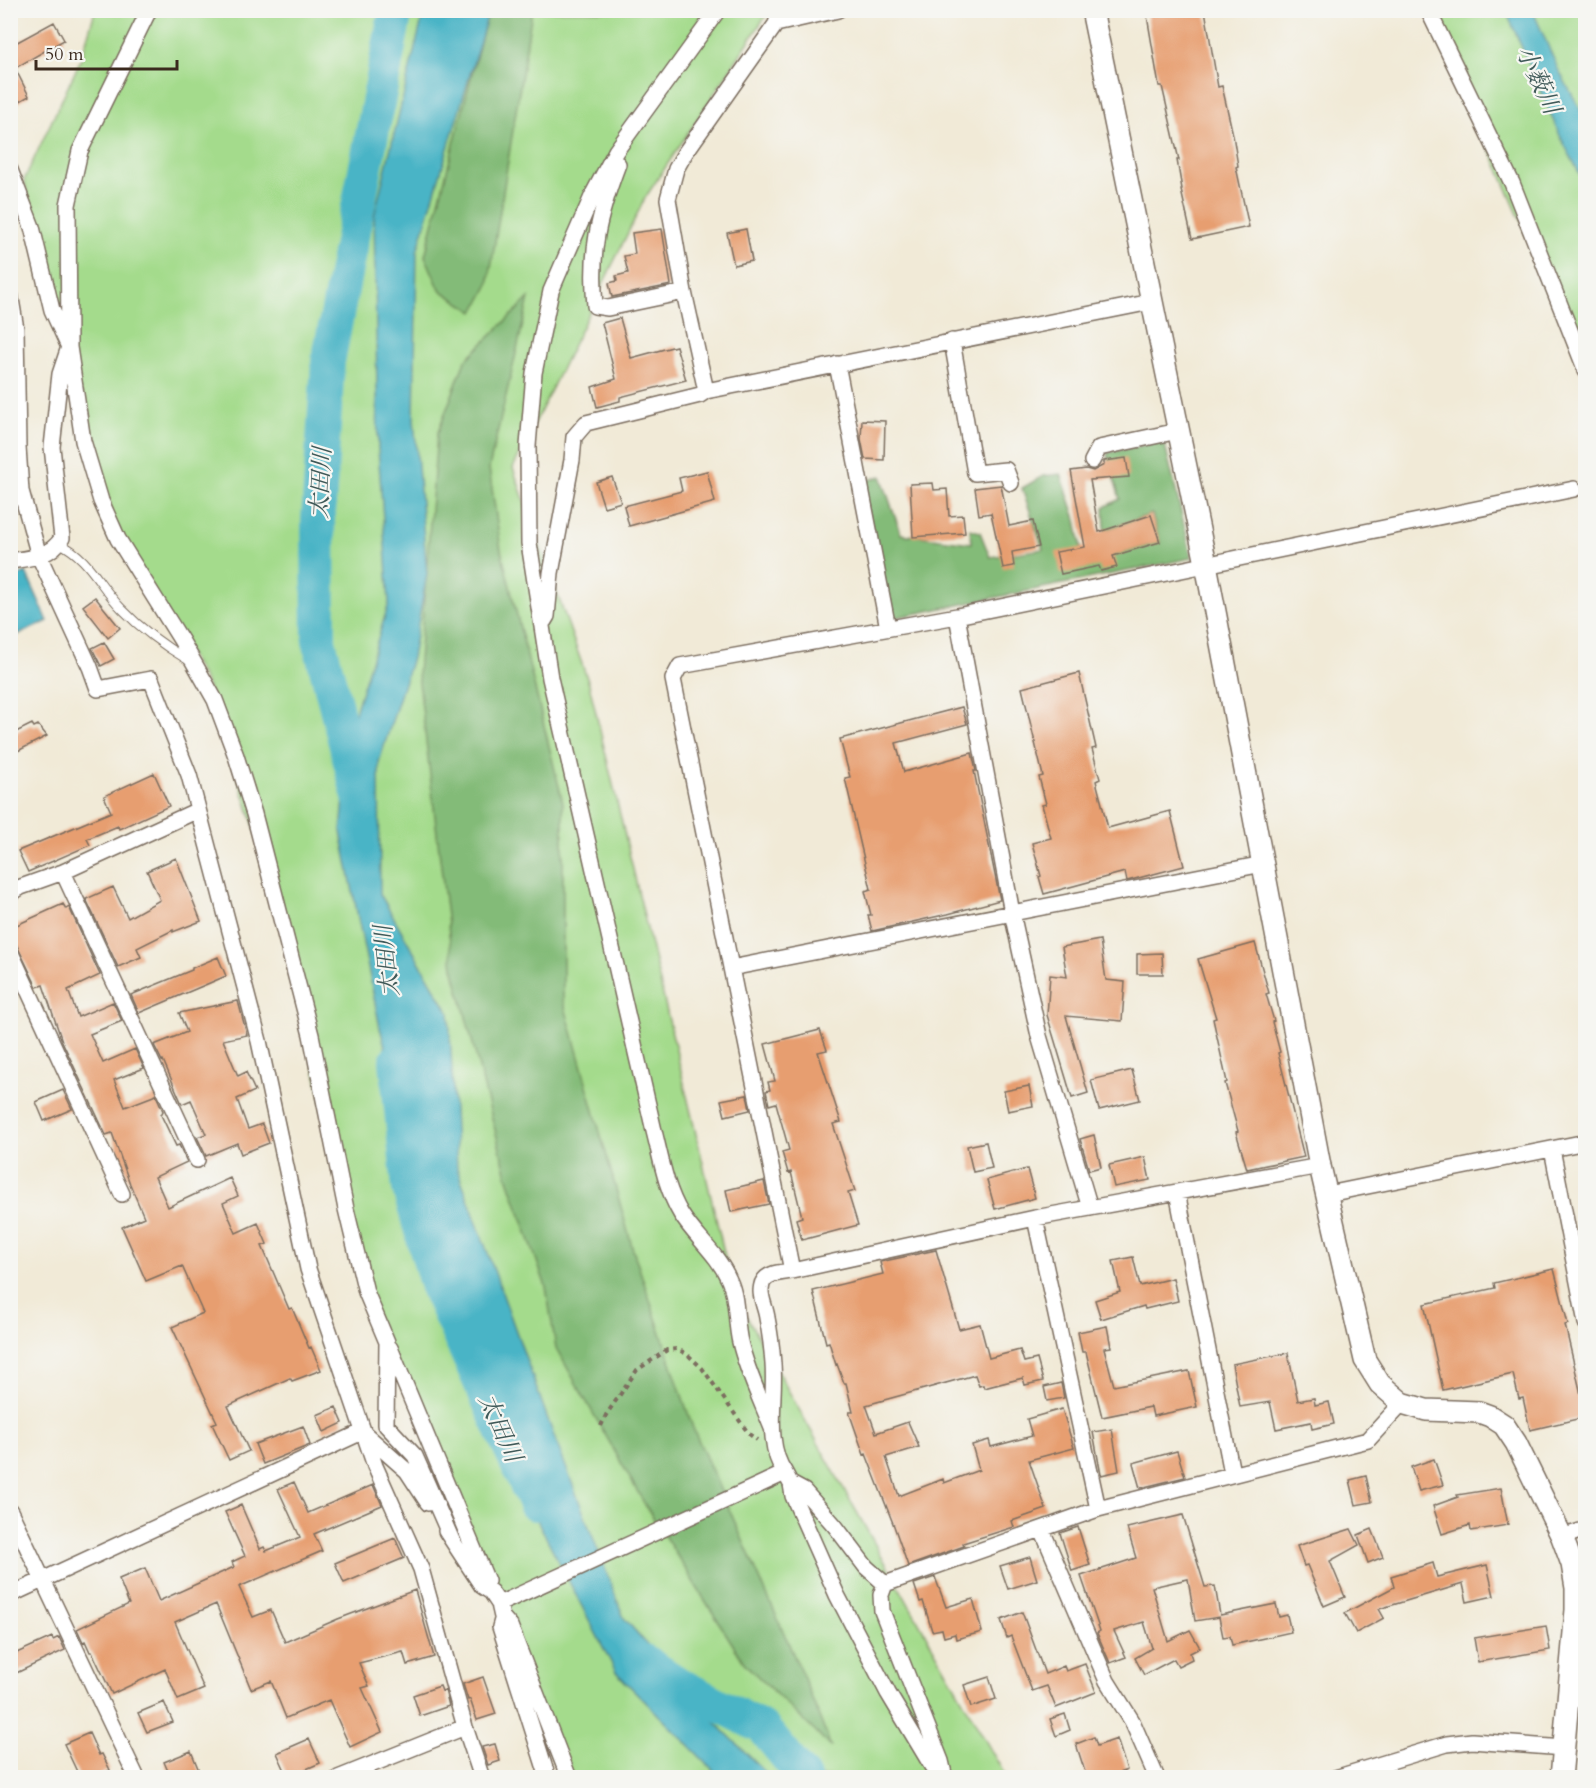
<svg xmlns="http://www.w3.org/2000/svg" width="1596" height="1788" viewBox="0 0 1596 1788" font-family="Cardo,'Noto Serif JP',serif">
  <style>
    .green { fill: #a4db8c; stroke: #708255; stroke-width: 1.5 }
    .forest { fill: #83bb78; stroke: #5f724b; stroke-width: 1.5 }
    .water { fill: #48b4c6; stroke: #426f72; stroke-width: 1.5 }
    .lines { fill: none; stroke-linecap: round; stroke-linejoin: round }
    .river { stroke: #48b4c6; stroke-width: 34 }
    .building { fill: #e79e70 }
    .lane-casing { stroke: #7b6d5f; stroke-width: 10 }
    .street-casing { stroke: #7b6d5f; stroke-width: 18 }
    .secondary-casing { stroke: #7b6d5f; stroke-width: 24 }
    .path { stroke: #7b6d5f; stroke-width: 4; stroke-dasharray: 4.5 4.5; stroke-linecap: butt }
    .lane { stroke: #fff; stroke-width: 8 }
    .street { stroke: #fff; stroke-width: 15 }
    .secondary { stroke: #fff; stroke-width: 21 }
    .labels { text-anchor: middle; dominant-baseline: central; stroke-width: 4.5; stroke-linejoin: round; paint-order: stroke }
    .water-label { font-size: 24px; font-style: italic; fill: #405a59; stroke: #f6f6f2 }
  </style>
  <rect width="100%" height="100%" fill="#f6f6f2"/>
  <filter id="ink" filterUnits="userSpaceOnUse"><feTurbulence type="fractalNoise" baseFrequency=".0167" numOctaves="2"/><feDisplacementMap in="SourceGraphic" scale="12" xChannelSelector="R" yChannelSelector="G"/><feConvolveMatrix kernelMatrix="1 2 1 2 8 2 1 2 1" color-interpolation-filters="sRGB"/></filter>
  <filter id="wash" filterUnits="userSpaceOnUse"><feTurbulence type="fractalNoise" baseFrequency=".008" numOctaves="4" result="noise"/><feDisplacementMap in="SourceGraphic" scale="24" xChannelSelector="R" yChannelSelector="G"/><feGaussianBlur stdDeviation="1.35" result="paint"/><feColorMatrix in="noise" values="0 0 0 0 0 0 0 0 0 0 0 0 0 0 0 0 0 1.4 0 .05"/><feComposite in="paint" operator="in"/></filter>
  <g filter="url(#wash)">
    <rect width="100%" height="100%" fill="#f1ead7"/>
    <path class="green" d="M 95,11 L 769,11 L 645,198 L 513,468 L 589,684 L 734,1294 L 1006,1777 L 560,1777 L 510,1626 L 366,1292 L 268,868 L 207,685 L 101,501 L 69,347 L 24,180 L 81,59 Z
      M 1431,11 L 1585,11 L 1585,371 Z"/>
    <path class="forest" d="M 488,11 L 532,11 L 488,286 L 474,312 L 440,290 L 425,256 Z
      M 529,298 L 489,468 L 501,550 L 563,803 L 563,1000 L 633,1250 L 693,1428 L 803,1676 L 831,1747 L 745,1664 L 647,1508 L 556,1348 L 546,1287 L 507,1176 L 453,967 L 418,674 L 437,435 L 465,361 Z
      M 1164,441 L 1192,558 L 893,618 L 860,483 L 881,476 L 901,534 L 971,543 L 970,529 L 980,532 L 990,557 L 1043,549 L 1022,488 L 1043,476 L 1061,474 L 1076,519 L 1082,553 L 1096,561 L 1160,542 L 1152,514 L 1105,530 L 1104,507 L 1120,499 L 1107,453 Z"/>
    <path class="water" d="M 424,11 L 489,11 L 417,252 L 414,419 L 427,574 L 412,658 L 379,762 L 380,894 L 449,1013 L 457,1168 L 554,1436 L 624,1618 L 717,1724 L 770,1777 L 720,1777 L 616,1672 L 534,1514 L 446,1271 L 380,1028 L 341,832 L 350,729 L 389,603 L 378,448 L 374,216 Z
      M 1506,11 L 1533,11 L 1558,69 L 1585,118 L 1585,184 L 1561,138 Z
      M 26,572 L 48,621 L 17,635 L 11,622 L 11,579 Z"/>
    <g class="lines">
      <path class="river" d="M 360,801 L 319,641 L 318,520 L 328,362 L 396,10
        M 396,1061 L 409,1189 L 437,1287 L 535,1504
        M 644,1661 L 679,1684 L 763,1728 L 804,1778"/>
    </g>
    <g id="blocks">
      <path class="building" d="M 1146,10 L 1205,10 L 1218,87 L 1222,86 L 1233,135 L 1238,166 L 1236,167 L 1249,227 L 1192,239 L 1181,190 L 1182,189 L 1177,160 L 1179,160 L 1162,86 L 1159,86 Z
        M 54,22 L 64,40 L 15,68 L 29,96 L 10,107 L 10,46 Z
        M 662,229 L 671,285 L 612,297 L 609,283 L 617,281 L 616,276 L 628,273 L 624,256 L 635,254 L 632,233 Z
        M 746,229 L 752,261 L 734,265 L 727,233 Z
        M 620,318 L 631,358 L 676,346 L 686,380 L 620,397 L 620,401 L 597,407 L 592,387 L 616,379 L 602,323 Z
        M 862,420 L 885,421 L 884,460 L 865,459 L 861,439 Z
        M 1126,458 L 1129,477 L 1090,480 L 1099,532 L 1151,515 L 1160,542 L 1113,556 L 1117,567 L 1101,571 L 1099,566 L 1061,574 L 1056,552 L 1085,547 L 1071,471 L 1086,469 L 1093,471 L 1104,465 L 1104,461 Z
        M 707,471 L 715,502 L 629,526 L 624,506 L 682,491 L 679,478 Z
        M 612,477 L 621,502 L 604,507 L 596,482 Z
        M 933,483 L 934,490 L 947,489 L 949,516 L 963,515 L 965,533 L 913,537 L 910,484 Z
        M 1001,485 L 1009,526 L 1033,521 L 1039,547 L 1012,552 L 1014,566 L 1003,568 L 991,513 L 979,515 L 975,488 Z
        M 95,597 L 120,628 L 108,638 L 83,606 Z
        M 104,642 L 114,659 L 101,666 L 92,648 Z
        M 1079,673 L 1096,748 L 1092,749 L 1100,779 L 1096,781 L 1108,828 L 1170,811 L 1184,866 L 1127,881 L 1125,872 L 1044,894 L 1039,877 L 1041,876 L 1032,843 L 1051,838 L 1042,805 L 1046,804 L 1039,777 L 1043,776 L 1022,688 Z
        M 962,707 L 967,724 L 896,743 L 904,772 L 972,753 L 976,771 L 974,771 L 1000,900 L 948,914 L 872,931 L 868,915 L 871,915 L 865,891 L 871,889 L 845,778 L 850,777 L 840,739 Z
        M 32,724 L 34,727 L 38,725 L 47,736 L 10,755 L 10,735 Z
        M 154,773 L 169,806 L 119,829 L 118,826 L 87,839 L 90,845 L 28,872 L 18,851 L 111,812 L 104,796 Z
        M 176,858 L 201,921 L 173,932 L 173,930 L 137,948 L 141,957 L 118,967 L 86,899 L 113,887 L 128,918 L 160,900 L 147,871 Z
        M 63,904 L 66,909 L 69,907 L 100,975 L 68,990 L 78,1017 L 113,1002 L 122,1021 L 90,1034 L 103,1063 L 135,1049 L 144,1068 L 114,1080 L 125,1107 L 156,1095 L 163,1111 L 161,1115 L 176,1146 L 179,1145 L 187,1162 L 155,1177 L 168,1207 L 230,1178 L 238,1196 L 223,1203 L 236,1233 L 258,1223 L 267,1244 L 262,1246 L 289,1309 L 292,1308 L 309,1348 L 311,1347 L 321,1370 L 292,1381 L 290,1378 L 228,1406 L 249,1451 L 229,1460 L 212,1424 L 217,1422 L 172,1327 L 203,1313 L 182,1266 L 146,1281 L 122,1227 L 144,1217 L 130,1184 L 112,1133 L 106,1135 L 62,1041 L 43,985 L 37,987 L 10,931 L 10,928 Z
        M 1100,940 L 1106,980 L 1125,982 L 1122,1021 L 1066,1016 L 1088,1093 L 1072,1098 L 1047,1015 L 1050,975 L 1067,977 L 1062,947 Z
        M 1255,943 L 1269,993 L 1266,994 L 1274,1021 L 1272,1022 L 1280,1052 L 1278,1053 L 1304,1157 L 1247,1169 L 1236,1132 L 1238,1131 L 1225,1083 L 1227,1082 L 1213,1019 L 1216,1018 L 1198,959 Z
        M 1162,953 L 1163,974 L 1137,974 L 1137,954 Z
        M 218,957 L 226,976 L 139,1013 L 131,995 L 192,970 L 192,968 Z
        M 238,1001 L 247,1035 L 223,1040 L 238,1076 L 246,1072 L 255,1091 L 237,1099 L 248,1129 L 262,1124 L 269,1143 L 241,1154 L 237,1143 L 206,1156 L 197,1137 L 206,1134 L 191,1100 L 182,1104 L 163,1060 L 162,1061 L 154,1045 L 187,1032 L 179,1013 Z
        M 820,1030 L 827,1050 L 818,1052 L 841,1122 L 833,1124 L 855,1191 L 848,1193 L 858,1225 L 802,1240 L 796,1219 L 802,1217 L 791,1172 L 788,1173 L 782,1152 L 789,1150 L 776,1103 L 769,1105 L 766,1091 L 770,1090 L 768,1082 L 775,1081 L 765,1044 Z
        M 1132,1070 L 1140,1100 L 1099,1110 L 1091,1080 Z
        M 1029,1086 L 1033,1106 L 1008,1111 L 1004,1091 Z
        M 63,1090 L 72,1109 L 44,1121 L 36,1102 Z
        M 747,1095 L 750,1110 L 725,1116 L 721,1100 Z
        M 1094,1135 L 1101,1167 L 1089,1170 L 1080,1139 Z
        M 986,1142 L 992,1168 L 973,1172 L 967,1146 Z
        M 1145,1157 L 1150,1180 L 1114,1187 L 1109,1165 Z
        M 1027,1169 L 1035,1198 L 995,1209 L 987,1180 Z
        M 764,1181 L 769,1204 L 731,1212 L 726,1190 Z
        M 936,1250 L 959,1329 L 980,1324 L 989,1358 L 1020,1350 L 1024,1362 L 1037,1359 L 1043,1381 L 1025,1385 L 1023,1378 L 984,1388 L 983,1385 L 979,1386 L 975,1375 L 866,1405 L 876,1433 L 908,1422 L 919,1447 L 886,1457 L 899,1496 L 943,1479 L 944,1483 L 979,1470 L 972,1445 L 989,1440 L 991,1447 L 1032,1436 L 1027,1419 L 1062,1409 L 1074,1448 L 1029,1460 L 1046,1509 L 1012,1521 L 1014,1527 L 963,1543 L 964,1546 L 908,1566 L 894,1526 L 866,1454 L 864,1455 L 849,1412 L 853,1412 L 846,1383 L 844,1383 L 837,1364 L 836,1365 L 829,1342 L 826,1343 L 813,1291 L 883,1274 L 880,1262 Z
        M 1133,1257 L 1140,1286 L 1173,1278 L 1178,1301 L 1145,1309 L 1144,1306 L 1101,1319 L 1095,1300 L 1120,1292 L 1113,1261 Z
        M 1554,1269 L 1568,1324 L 1565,1325 L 1582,1399 L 1586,1398 L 1586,1417 L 1530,1430 L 1523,1398 L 1519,1399 L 1513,1374 L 1443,1390 L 1424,1304 L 1495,1288 L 1494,1283 Z
        M 1107,1326 L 1111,1347 L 1104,1348 L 1114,1386 L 1189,1371 L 1197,1407 L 1153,1416 L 1151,1407 L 1102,1417 L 1086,1352 L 1082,1352 L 1078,1332 Z
        M 1288,1353 L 1298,1401 L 1314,1398 L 1315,1405 L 1329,1402 L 1334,1424 L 1312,1429 L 1311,1422 L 1276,1429 L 1270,1402 L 1240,1407 L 1232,1364 Z
        M 1061,1383 L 1064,1398 L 1047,1401 L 1044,1387 Z
        M 336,1407 L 343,1423 L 324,1432 L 317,1415 Z
        M 303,1426 L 310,1445 L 263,1464 L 255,1444 Z
        M 1112,1429 L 1119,1471 L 1101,1475 L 1093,1432 Z
        M 1177,1451 L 1185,1477 L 1140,1488 L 1133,1463 Z
        M 1434,1459 L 1443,1485 L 1419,1491 L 1411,1467 Z
        M 1366,1476 L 1372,1502 L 1356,1505 L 1350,1480 Z
        M 294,1482 L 308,1513 L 373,1485 L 382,1505 L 314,1534 L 322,1551 L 239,1587 L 253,1617 L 271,1610 L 285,1642 L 338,1619 L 415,1590 L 434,1657 L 407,1665 L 403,1652 L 359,1663 L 369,1686 L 362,1688 L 382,1732 L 350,1747 L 329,1700 L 286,1718 L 271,1681 L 251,1689 L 216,1604 L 175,1622 L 204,1689 L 178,1700 L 165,1669 L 112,1694 L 92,1652 L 90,1652 L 85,1641 L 83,1642 L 77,1629 L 129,1604 L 119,1579 L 145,1568 L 159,1601 L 234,1567 L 232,1562 L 245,1556 L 225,1512 L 241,1505 L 260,1549 L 264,1547 L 266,1551 L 300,1537 L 278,1489 Z
        M 1501,1488 L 1508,1525 L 1471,1531 L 1470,1525 L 1442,1534 L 1433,1506 L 1458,1497 L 1457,1495 Z
        M 1183,1515 L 1205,1587 L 1215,1586 L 1220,1615 L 1276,1604 L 1279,1617 L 1287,1615 L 1291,1632 L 1232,1645 L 1230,1636 L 1223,1637 L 1219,1617 L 1195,1621 L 1188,1579 L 1152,1587 L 1168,1641 L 1190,1630 L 1200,1648 L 1190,1653 L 1192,1659 L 1178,1666 L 1174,1659 L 1144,1675 L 1135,1658 L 1152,1648 L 1144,1622 L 1114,1631 L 1126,1657 L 1110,1663 L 1097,1633 L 1100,1631 L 1081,1576 L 1136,1558 L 1127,1528 Z
        M 1078,1527 L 1090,1565 L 1072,1571 L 1060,1533 Z
        M 1351,1529 L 1359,1545 L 1330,1561 L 1345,1597 L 1324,1606 L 1307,1565 L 1304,1566 L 1297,1546 Z
        M 1372,1529 L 1383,1557 L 1368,1563 L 1358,1535 Z
        M 395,1538 L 404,1558 L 344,1583 L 335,1563 Z
        M 1030,1557 L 1037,1580 L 1008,1589 L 1000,1566 Z
        M 1433,1563 L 1437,1577 L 1487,1565 L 1494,1596 L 1467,1602 L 1463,1584 L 1379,1609 L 1384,1618 L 1356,1633 L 1345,1613 L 1394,1587 L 1391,1576 Z
        M 935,1577 L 946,1607 L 973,1599 L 982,1632 L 956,1639 L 955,1634 L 944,1637 L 942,1629 L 932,1631 L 923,1601 L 920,1602 L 914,1584 Z
        M 1022,1612 L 1045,1674 L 1064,1666 L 1066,1671 L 1085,1664 L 1096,1692 L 1056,1708 L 1047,1686 L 1032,1691 L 1011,1636 L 1007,1638 L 1001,1620 Z
        M 1546,1626 L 1550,1650 L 1478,1662 L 1474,1638 Z
        M 52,1637 L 53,1640 L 59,1637 L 65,1650 L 10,1676 L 10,1656 Z
        M 483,1677 L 496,1714 L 477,1720 L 470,1699 L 468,1700 L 463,1684 Z
        M 989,1677 L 996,1699 L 971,1707 L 964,1685 Z
        M 440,1686 L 442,1691 L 445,1690 L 449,1706 L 420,1716 L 413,1695 Z
        M 164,1702 L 173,1722 L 147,1732 L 138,1713 Z
        M 1065,1714 L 1070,1730 L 1056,1736 L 1050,1719 Z
        M 89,1733 L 99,1755 L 102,1754 L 110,1770 L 93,1778 L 80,1778 L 64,1744 Z
        M 1094,1737 L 1097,1746 L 1117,1739 L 1127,1770 L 1104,1778 L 1087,1778 L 1076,1744 Z
        M 309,1739 L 320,1763 L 288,1777 L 277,1753 Z
        M 495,1744 L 500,1761 L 488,1765 L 482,1747 Z
        M 191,1751 L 202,1778 L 171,1778 L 164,1762 Z"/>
    </g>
  </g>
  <g filter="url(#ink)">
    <use href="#blocks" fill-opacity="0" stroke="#7b6d5f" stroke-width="1.5"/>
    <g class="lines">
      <g class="lane-casing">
        <path id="lane" d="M 59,543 C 90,558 99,586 122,609 C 142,630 164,646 188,660"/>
      </g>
      <g class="street-casing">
        <path id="street" d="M 149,10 L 80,151 L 68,205 L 69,347 L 83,441 L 101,501 L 118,539 L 181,640 L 215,700 L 236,756 L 254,814 L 311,1035 L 346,1209 L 366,1292 L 387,1342 L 386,1425 L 415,1456 L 451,1538
          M 718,10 L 616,151 L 594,192 L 564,261 L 551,291 L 534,373 L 528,446 L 529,543 L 550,678 L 654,1131 C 661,1159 666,1189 681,1214 C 695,1237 718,1254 729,1280 C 738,1299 735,1322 740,1342 C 747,1372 761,1400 772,1428
          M 1428,10 L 1512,183 L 1586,371
          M 776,24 L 838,10
          M 618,164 C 598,217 590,250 595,306 L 608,308 L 684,292
          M 10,170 L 32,227 L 52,310 L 69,347 L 60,374 L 52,447 L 62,538 C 50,557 31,558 10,561
          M 10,293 L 16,329 L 18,447 L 21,491 L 39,556 L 90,667 L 98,689 L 151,679 L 189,775 L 259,1041 L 308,1269 L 375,1466 L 421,1569 L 465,1727 L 482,1778
          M 952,341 L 975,473 L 1006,470 L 1011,483
          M 837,364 L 888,628
          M 706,391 L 684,292 L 668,199 L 676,169 L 685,153 L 776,24 L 780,10
          M 1092,461 L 1099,448 L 1178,431
          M 957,616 L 1012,913 L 1039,1036 L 1090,1208
          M 544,621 L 547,616 L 551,573 L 572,460 L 574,437 L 586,423 L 700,395 L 706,391 L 1151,302
          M 63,872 L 197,1160
          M 10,894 L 21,887 L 63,872 L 198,810
          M 10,951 L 122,1194
          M 731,968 L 1263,864
          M 1552,1149 L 1586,1323
          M 1177,1192 L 1232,1473
          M 1328,1194 L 1586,1142
          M 1035,1218 L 1098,1509
          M 792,1271 L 673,679 L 680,666 L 957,616 L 1574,489
          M 390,1348 L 487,1581
          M 364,1433 L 407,1471 L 428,1503
          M 785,1473 C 764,1443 776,1398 773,1364 C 772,1349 770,1333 767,1318 C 766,1309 761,1300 761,1291 C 761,1290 762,1282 763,1282 C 768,1272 782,1273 792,1271 L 1035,1218 L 1320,1166
          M 791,1484 L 793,1496 L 837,1595 L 888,1693 L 939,1778
          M 10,1511 L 137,1778
          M 1042,1530 L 1107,1681 L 1132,1721 L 1157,1778
          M 446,1531 L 482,1586 L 491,1592 L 499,1604 L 785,1473 L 791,1484 L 804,1491 L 835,1526 L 866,1567 L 885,1584
          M 1562,1537 L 1586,1529
          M 885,1584 L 1098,1509 L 1368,1440 L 1402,1403
          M 885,1584 L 881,1595 L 882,1611 L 941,1761 L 945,1778
          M 10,1595 L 362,1432
          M 499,1604 L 502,1617 L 510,1626 L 569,1778
          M 502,1620 L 500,1627 L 548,1778
          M 338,1778 L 465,1727
          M 1335,1778 L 1447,1744 L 1472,1741 L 1564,1748"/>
      </g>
      <g class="secondary-casing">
        <path id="secondary" d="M 1092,10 L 1206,564 L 1320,1166 L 1365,1360 L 1380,1384 L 1402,1403 L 1426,1410 L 1479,1412 L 1490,1416 L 1504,1425 L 1516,1443 L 1562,1537 L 1572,1564 L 1576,1588 L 1576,1610 L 1561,1778"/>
      </g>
      <path class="path" d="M 601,1426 L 606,1415 L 637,1370 L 667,1350 L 677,1349 L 687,1354 L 702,1368 L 749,1434 L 757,1440"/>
      <use href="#lane" class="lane"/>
      <use href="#street" class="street"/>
      <use href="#secondary" class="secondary"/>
    </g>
  </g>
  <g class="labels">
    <g class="water-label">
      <text transform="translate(1538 80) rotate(65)">小薮川</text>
      <text transform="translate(321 483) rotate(-87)">太田川</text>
      <text transform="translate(387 961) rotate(-96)">太田川</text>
      <text transform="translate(500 1428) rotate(66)">太田川</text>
    </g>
  </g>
  <rect width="1596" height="1788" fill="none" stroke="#f6f6f2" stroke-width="36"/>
  <path d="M36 60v9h141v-9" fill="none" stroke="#3b2a1e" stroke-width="3"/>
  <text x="45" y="60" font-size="18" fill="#3b2a1e" stroke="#f6f6f2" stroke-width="4.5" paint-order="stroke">50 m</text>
</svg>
